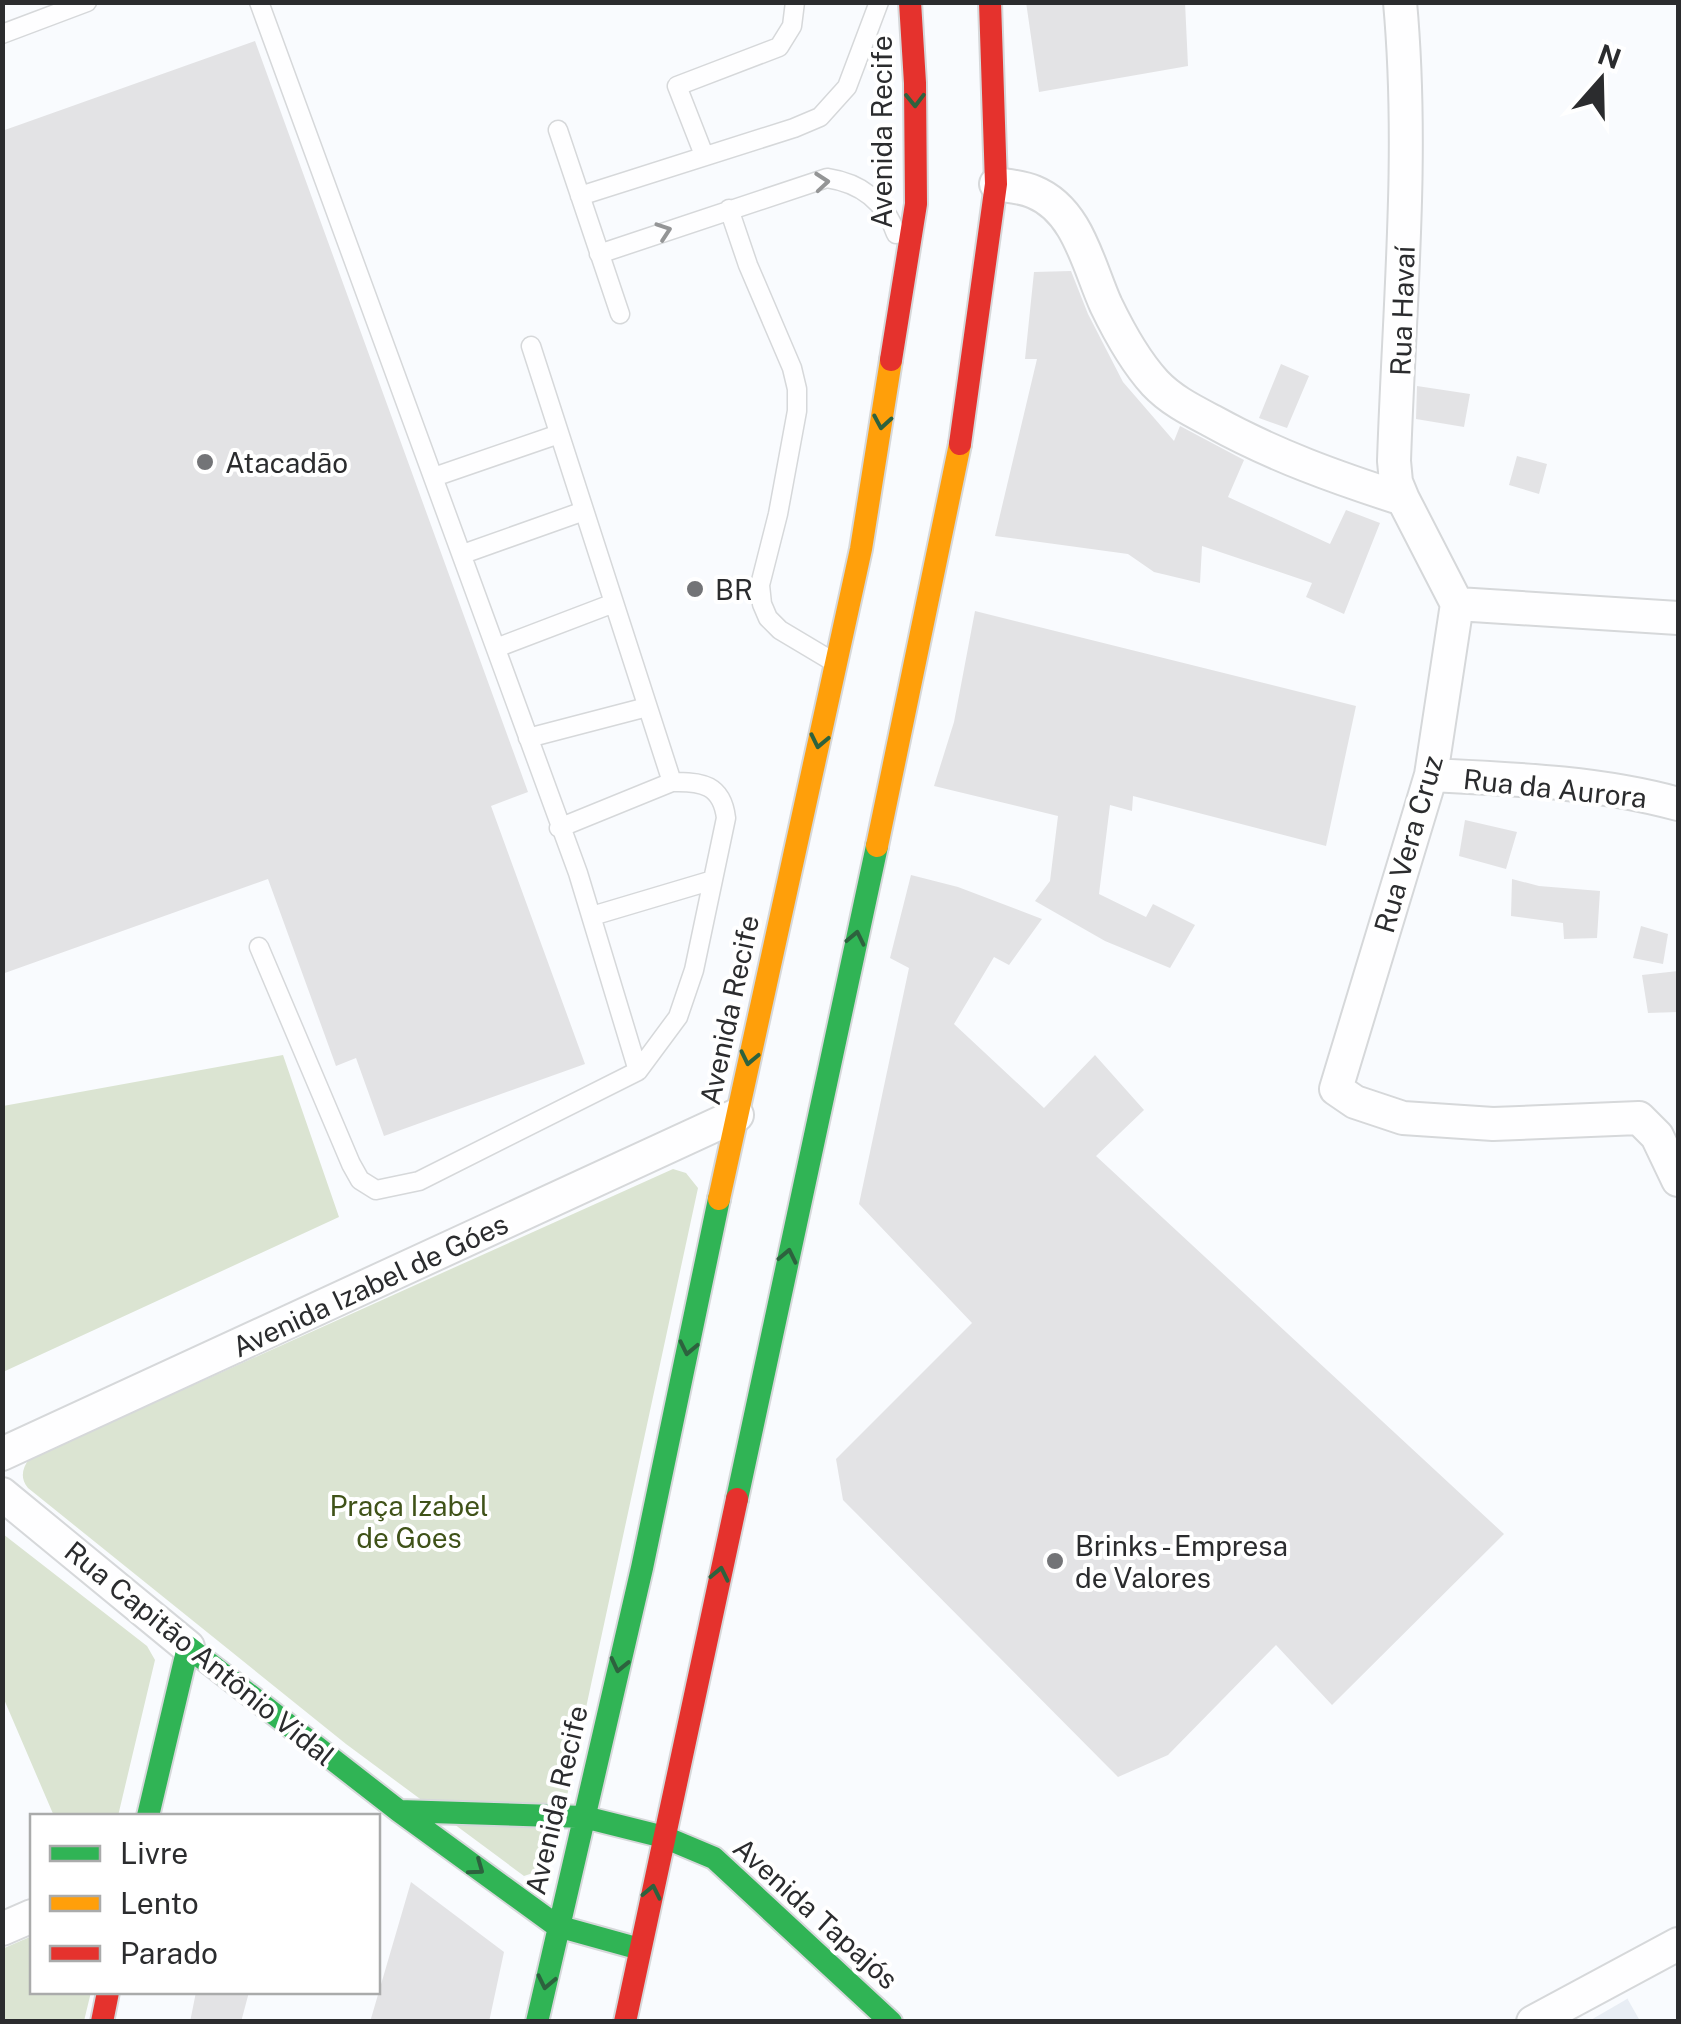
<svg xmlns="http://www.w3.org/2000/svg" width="1681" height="2024" viewBox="0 0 1681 2024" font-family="'Public Sans',sans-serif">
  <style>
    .built { fill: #e8edf4 }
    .green { fill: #dbe4d2 }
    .building { fill: #e3e3e5 }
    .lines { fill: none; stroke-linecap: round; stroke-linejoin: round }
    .lane-casing { stroke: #d6d8da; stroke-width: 21 }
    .street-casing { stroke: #d6d8da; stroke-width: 36 }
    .fast-casing { stroke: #d6d8da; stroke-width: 26 }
    .slow-casing { stroke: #d6d8da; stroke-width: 26 }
    .jam-casing { stroke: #d6d8da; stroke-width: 26 }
    .lane { stroke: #fefeff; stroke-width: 18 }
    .street { stroke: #fefeff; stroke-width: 32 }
    .fast { stroke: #30b455; stroke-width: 22 }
    .slow { stroke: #ff9f0a; stroke-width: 22 }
    .jam { stroke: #e5322d; stroke-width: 22 }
    .oneway { stroke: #2d623e }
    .oneway2 { stroke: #949596 }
    .poi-dot { fill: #737477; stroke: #fff; stroke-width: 4 }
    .labels { text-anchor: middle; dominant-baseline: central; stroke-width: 8; stroke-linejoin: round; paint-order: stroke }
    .street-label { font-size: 28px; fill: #2b2c2e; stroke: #fff }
    .poi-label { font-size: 28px; fill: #2b2c2e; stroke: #fff; text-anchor: start }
    .park-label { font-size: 28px; fill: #3f5218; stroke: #fff }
  </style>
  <rect width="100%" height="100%" fill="#f9fbfe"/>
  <path class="built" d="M 1627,1998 L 1640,2021 L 1589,2021 L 1627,1999 Z"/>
  <path class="green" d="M 283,1055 L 339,1217 L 3,1372 L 3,1106 Z
    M 673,1169 L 686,1173 L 698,1188 L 553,1861 L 545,1869 L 524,1876 L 346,1744 L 28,1488 C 20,1478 22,1469 29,1459 Z
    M 3,1534 L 147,1646 L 155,1660 L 118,1816 L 54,1816 L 3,1697 Z
    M 32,1936 L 32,1992 L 91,1992 L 84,2021 L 3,2021 L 2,1949 Z"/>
  <path class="building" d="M 1026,2 L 1185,2 L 1188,66 L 1039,92 Z
    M 255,41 L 528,792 L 491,806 L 585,1064 L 384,1136 L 356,1058 L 336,1066 L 268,879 L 2,974 L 2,131 Z
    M 1071,271 L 1088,314 L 1123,382 L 1174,441 L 1180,426 L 1244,460 L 1228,497 L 1330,544 L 1346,510 L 1380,523 L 1344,614 L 1306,597 L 1312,583 L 1202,546 L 1200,583 L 1154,572 L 1128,554 L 995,536 L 1037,359 L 1025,359 L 1034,272 Z
    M 1281,364 L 1309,376 L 1287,428 L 1259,418 Z
    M 1417,386 L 1470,394 L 1464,427 L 1416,419 Z
    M 1517,456 L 1547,464 L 1539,494 L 1509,485 Z
    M 975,611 L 1356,706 L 1326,846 L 1133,796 L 1132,811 L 1110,805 L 1099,894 L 1146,917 L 1153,904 L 1195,925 L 1170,968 L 1105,941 L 1035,901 L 1050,881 L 1058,816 L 934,786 L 954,722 Z
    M 1465,820 L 1517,832 L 1506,869 L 1459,856 Z
    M 911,875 L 958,887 L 1042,919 L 1009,965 L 994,957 L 954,1024 L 1044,1108 L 1095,1055 L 1144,1110 L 1096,1156 L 1504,1534 L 1332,1705 L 1276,1645 L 1168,1755 L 1118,1777 L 843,1500 L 836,1459 L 972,1323 L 859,1204 L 909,968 L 890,958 Z
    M 1512,879 L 1539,886 L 1600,891 L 1597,938 L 1564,939 L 1563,923 L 1511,916 Z
    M 1641,926 L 1668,934 L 1663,964 L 1633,958 Z
    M 1678,971 L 1678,1012 L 1648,1013 L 1642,975 Z
    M 411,1882 L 504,1952 L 489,2022 L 370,2022 Z
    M 196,1992 L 249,1992 L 241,2022 L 190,2022 Z"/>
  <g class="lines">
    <g class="lane-casing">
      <path id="lane" d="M 259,2 L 578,873 L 638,1071 L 678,1017 L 694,970 L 726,818 C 722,785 702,781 672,782 L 531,346
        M 2,34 L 87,2
        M 558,130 L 620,314
        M 704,155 L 677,86 L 779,47 L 792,26 L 795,2
        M 580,196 L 794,128 L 820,117 L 847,87 L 879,2
        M 729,209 L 748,265 L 792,368 L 797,389 L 797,411 L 778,514 L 760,585 L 762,604 L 768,618 L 780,630 L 832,661
        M 599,254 L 827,178 C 860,183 885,201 896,234
        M 434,477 L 559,434
        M 463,554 L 584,511
        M 496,648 L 614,603
        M 528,738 L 647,707
        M 559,828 L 672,782
        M 592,916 L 713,880
        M 259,947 L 351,1164 L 360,1180 L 376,1190 L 419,1181 L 638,1071"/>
    </g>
    <g class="street-casing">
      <path id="street" d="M 1400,2 C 1414,155 1399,308 1394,461 L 1396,482 L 1403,499 L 1457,604
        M 996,184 C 1008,186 1023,187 1034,192 C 1078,210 1088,265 1106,305 C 1119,332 1134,360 1155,383 C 1171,400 1191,410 1212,421 C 1273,455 1337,478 1403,499
        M 1457,604 L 1431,775 L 1336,1089 L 1355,1102 L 1403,1118 L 1493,1124 L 1639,1118 L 1657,1136 L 1678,1180
        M 1457,604 L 1678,618
        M 1431,775 C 1513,779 1599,782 1678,804
        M 2,1454 L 737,1115
        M 2,1494 L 188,1647
        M 2,1929 L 32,1916
        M 1533,2022 L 1678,1944"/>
    </g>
    <g class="fast-casing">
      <path id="fast" d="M 737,1499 L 877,846
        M 399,1811 L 584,1817 L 664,1837 L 714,1858 L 891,2022
        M 148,1816 L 188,1647 L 399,1811 L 557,1926 L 640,1949
        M 537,2022 L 642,1568 L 719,1199"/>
    </g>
    <g class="slow-casing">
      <path id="slow" d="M 877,846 L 960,444
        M 719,1199 L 861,549 L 891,360"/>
    </g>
    <g class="jam-casing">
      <path id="jam" d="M 891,360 L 916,204 L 915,83 L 910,2
        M 960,444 L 996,184 L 990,2
        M 102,2022 L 108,1992
        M 625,2022 L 737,1499"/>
    </g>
    <use href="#lane" class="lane"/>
    <use href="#street" class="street"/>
    <use href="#fast" class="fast"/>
    <use href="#slow" class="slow"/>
    <use href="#jam" class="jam"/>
  </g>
  <defs><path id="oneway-chevron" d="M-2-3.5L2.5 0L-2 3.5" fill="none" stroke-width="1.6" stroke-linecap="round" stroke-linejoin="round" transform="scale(2.5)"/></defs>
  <g class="oneway">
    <use href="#oneway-chevron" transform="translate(915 100) rotate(89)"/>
    <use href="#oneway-chevron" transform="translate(882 422) rotate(100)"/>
    <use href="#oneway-chevron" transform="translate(819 741) rotate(102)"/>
    <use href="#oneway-chevron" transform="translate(856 938) rotate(-78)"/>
    <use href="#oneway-chevron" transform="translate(749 1058) rotate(102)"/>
    <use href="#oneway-chevron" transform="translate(788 1256) rotate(-78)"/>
    <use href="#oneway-chevron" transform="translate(688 1348) rotate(102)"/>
    <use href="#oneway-chevron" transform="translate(720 1574) rotate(-78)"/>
    <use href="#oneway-chevron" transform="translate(619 1665) rotate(103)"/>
    <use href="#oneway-chevron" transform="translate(477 1868) rotate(36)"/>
    <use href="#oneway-chevron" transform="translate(652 1892) rotate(-78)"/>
    <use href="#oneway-chevron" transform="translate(546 1982) rotate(102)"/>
  </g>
  <g class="oneway2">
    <use href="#oneway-chevron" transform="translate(822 182) rotate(-5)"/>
    <use href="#oneway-chevron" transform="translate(664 231) rotate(-19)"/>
  </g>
  <g class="poi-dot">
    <circle cx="205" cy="462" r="10"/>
    <circle cx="695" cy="589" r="10"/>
    <circle cx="1055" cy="1561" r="10"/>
  </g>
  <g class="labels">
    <g class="street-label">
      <text transform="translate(881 132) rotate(-90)">Avenida Recife</text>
      <text transform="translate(1402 311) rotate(-88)">Rua Havaí</text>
      <text transform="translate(1555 788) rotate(6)">Rua da Aurora</text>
      <text transform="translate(1408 844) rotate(-74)">Rua Vera Cruz</text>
      <text transform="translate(729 1010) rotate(-78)">Avenida Recife</text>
      <text transform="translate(370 1285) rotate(-25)">Avenida Izabel de Góes</text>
      <text transform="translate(200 1653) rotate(39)">Rua Capitão Antônio Vidal</text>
      <text transform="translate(556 1800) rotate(-77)">Avenida Recife</text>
      <text transform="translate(816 1913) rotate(42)">Avenida Tapajós</text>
    </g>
    <g class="poi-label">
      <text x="225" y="462">Atacadão</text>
      <text x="715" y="589">BR</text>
      <text x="1075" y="1545">Brinks - Empresa<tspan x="1075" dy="32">de Valores</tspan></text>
    </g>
    <g class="park-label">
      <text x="409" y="1505">Praça Izabel<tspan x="409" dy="32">de Goes</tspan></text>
    </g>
  </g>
  <rect width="1681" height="2024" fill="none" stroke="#2b2c2e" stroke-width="10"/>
  <rect x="30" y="1814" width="350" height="180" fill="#ffffff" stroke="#aaabab" stroke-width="2.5"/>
  <rect x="50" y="1846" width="50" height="15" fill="#30b455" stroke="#aaabab" stroke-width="2.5"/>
  <text x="120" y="1864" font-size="30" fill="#2b2c2e">Livre</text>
  <rect x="50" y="1896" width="50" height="15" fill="#ff9f0a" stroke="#aaabab" stroke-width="2.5"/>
  <text x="120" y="1914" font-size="30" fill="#2b2c2e">Lento</text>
  <rect x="50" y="1946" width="50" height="15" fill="#e5322d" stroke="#aaabab" stroke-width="2.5"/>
  <text x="120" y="1964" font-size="30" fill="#2b2c2e">Parado</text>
  <g transform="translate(1601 80) rotate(20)" stroke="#ffffff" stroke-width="8" paint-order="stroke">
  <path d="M0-8L18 38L0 25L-18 38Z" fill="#2b2c2e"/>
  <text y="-15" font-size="28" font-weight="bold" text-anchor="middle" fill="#2b2c2e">N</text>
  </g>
</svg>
